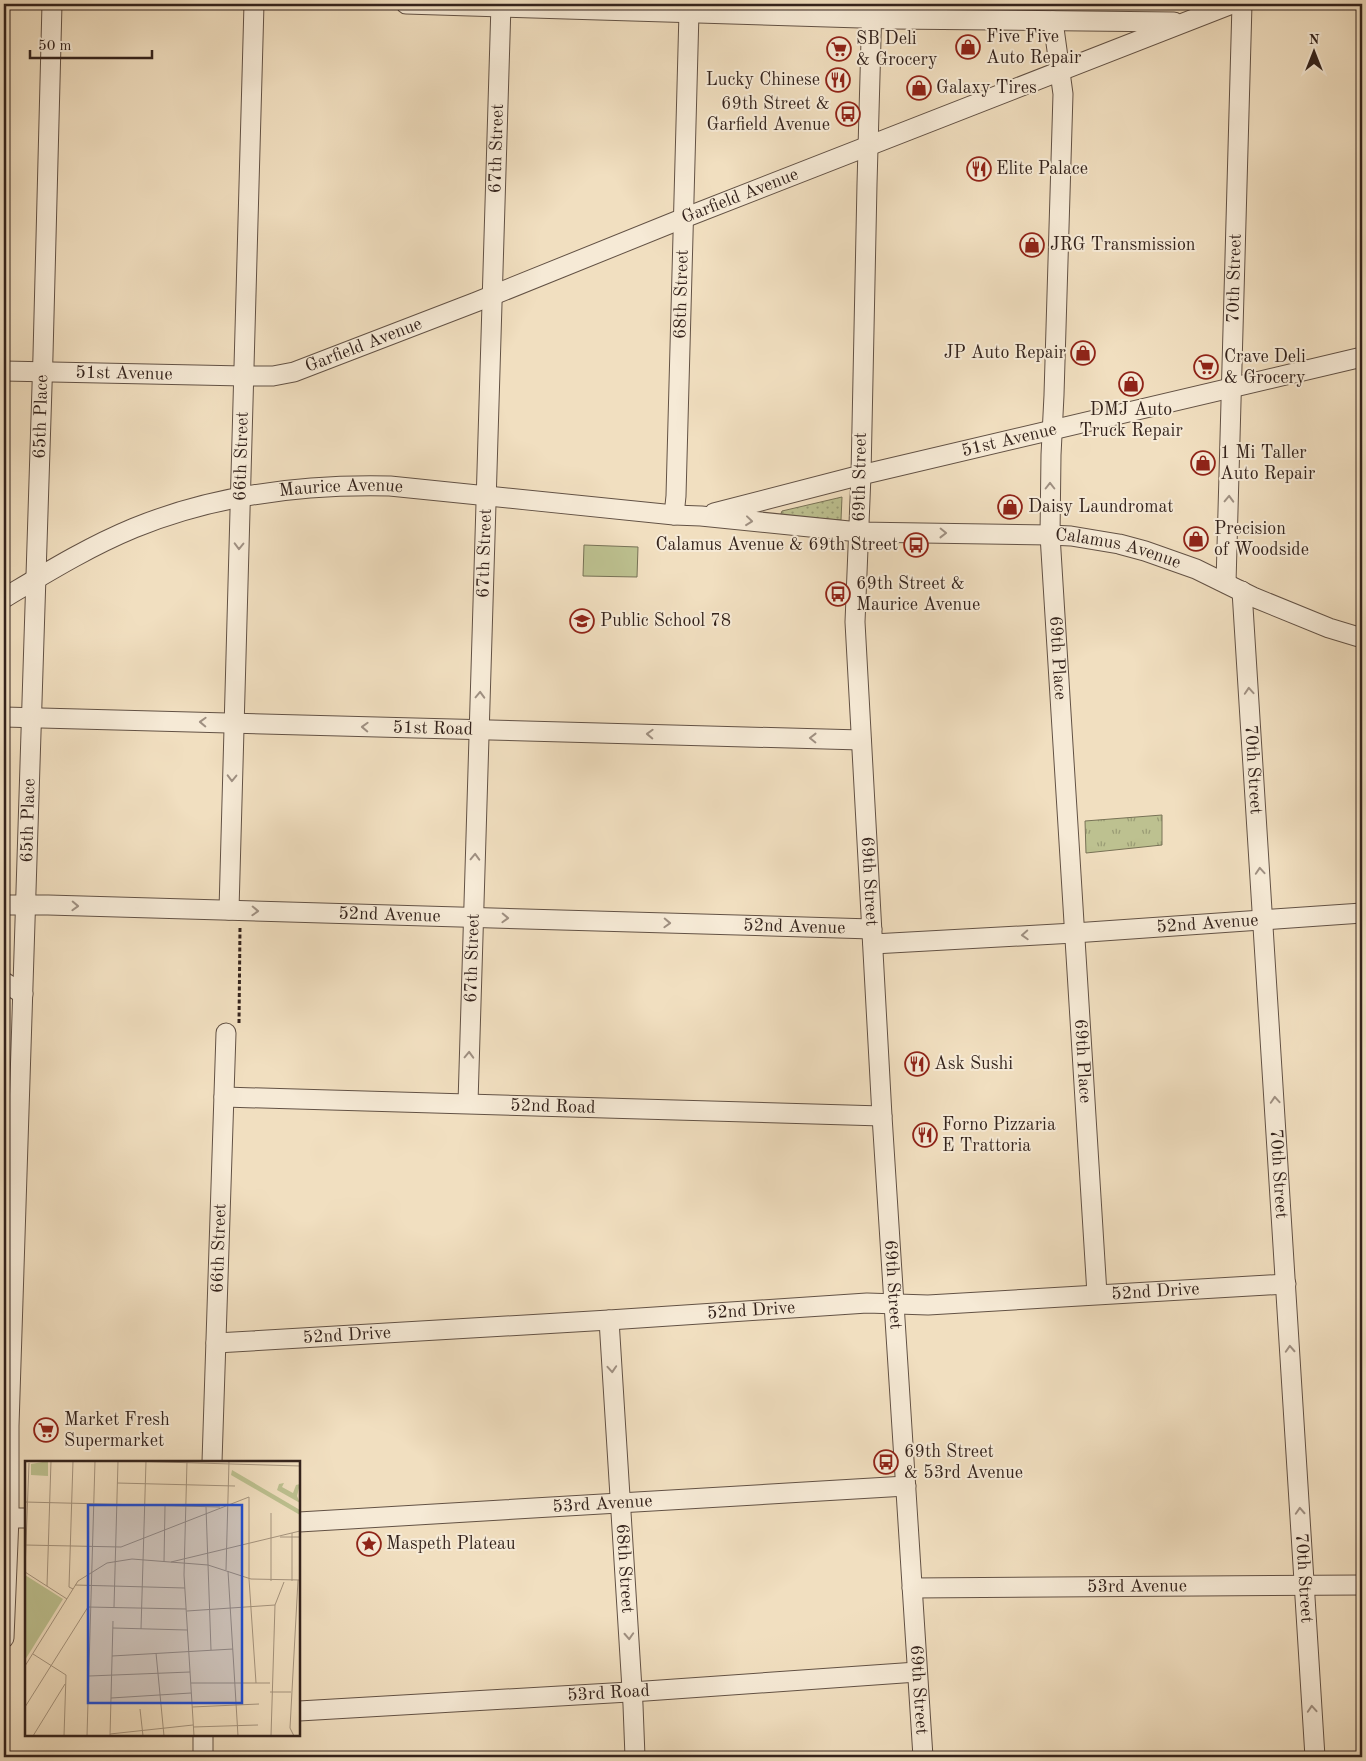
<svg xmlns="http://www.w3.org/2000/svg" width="1366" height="1761" viewBox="0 0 1366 1761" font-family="'Old Standard TT',serif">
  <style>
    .grass { fill: url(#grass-tufts); stroke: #787256 }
    .park { fill: url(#park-dots); stroke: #787256 }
    .pitch { fill: #bdc190; stroke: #787256 }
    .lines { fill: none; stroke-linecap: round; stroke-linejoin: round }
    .minor-casing { stroke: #635245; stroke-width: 21 }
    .path { stroke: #34231c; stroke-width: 3; stroke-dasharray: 4 2.5; stroke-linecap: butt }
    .minor { stroke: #f6ead6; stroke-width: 19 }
    .oneway { stroke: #9f9082 }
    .labels { text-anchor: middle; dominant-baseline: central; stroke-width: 4; stroke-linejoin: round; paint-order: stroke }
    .poi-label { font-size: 18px; fill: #34231c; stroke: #f6ead6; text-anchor: start }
    .street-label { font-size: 18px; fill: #34231c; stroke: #f6ead6 }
    .inset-road { fill: none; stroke: #a5947e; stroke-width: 1 }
    .view { fill: #1d4ed8; fill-opacity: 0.15; stroke: #1d4ed8; stroke-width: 2.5 }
    .inset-edge { fill: none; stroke: #34231c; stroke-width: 2.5 }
  </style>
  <defs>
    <pattern id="grass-tufts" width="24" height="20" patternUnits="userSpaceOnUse" patternTransform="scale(1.25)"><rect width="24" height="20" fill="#bdc190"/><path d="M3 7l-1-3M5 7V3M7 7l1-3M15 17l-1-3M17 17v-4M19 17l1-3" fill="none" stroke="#9a9c75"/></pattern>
    <pattern id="park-dots" width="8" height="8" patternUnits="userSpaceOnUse" patternTransform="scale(1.25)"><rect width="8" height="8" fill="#bdc190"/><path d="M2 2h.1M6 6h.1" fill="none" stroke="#9a9c75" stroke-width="1.8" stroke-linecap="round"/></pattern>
  </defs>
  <rect width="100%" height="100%" fill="#f1dfc0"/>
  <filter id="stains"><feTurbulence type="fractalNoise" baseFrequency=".004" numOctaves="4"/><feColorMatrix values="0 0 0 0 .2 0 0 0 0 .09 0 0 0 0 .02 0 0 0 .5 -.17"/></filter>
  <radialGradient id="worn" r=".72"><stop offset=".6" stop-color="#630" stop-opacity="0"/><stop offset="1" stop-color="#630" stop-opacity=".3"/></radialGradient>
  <path class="grass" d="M 1162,815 L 1162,845 L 1086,853 L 1085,821 Z"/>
  <path class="park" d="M 842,497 L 841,520 L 780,516 L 782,511 Z"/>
  <path class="pitch" d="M 584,545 L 638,547 L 637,577 L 583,576 Z"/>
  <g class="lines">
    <g class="minor-casing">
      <g id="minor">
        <path d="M 406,4 L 893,19 L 1174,22"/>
        <path id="s1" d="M 872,4 L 867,184 L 861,475 L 855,622 L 882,1116 L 923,1757"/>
        <path id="s2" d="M 1053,21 L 1063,94 L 1054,395 L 1051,455 L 1050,535 L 1097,1294"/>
        <path id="s3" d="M 4,371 L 244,376 L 273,376 L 294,372 L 476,302 L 684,218 L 1232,4"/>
        <path id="s4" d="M 714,513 L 861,475 L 1362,357"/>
        <path id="s5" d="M 674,515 L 676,496 L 689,12"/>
        <path id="s6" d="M 1226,583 L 1242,4"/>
        <path id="s7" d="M 1242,591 L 1315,1757"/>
        <path id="s8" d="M 4,598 C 46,573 88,547 134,528 C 215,495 303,484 390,486 L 674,515 L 701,516 L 859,532 L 1050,535 L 1071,536 L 1119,544 L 1145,551 L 1196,569 L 1253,597 L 1329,628 L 1362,638"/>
        <path id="s9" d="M 4,717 L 861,740"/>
        <path id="s10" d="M 4,906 L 5,905 L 48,905 L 872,929"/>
        <path id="s11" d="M 229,910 L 254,4"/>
        <path id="s12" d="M 873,944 L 1074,933 L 1362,913"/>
        <path d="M 4,982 L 23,994"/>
        <path id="s13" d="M 224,1097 L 882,1116"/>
        <path id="s14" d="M 468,1103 L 501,4"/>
        <path id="s15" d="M 609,1320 L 633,1705 L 635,1757"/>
        <path id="s16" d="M 216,1343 L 609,1320 L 867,1303 L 928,1305 L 1286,1284"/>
        <path id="s17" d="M 212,1462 L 226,1033"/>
        <path d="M 9,1518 L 26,1518"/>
        <path id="s18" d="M 299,1522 L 906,1486"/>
        <path id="s19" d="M 912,1588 L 1362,1585"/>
        <path id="s20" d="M 4,1638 L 9,1518 L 9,1426 L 43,355 L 52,4"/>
        <path id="s21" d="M 299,1711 L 646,1691 L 917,1672"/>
        <path d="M 203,1757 L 203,1735"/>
      </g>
    </g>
    <path class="path" d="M 239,1023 L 240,927"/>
    <use href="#minor" class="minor"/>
  </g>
  <defs><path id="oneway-chevron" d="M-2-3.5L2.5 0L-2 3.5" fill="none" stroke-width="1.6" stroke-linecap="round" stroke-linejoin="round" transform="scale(1.25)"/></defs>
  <g class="oneway">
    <use href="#oneway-chevron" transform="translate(1050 486) rotate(-90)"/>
    <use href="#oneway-chevron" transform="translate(1229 499) rotate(-88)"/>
    <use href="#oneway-chevron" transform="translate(749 521) rotate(6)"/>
    <use href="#oneway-chevron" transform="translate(943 533) rotate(1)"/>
    <use href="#oneway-chevron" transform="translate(239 546) rotate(91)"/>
    <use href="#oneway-chevron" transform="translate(1249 691) rotate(-94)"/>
    <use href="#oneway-chevron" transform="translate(480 695) rotate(-88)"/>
    <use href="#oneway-chevron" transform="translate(203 722) rotate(-178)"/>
    <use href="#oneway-chevron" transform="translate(365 727) rotate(-178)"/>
    <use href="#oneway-chevron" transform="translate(650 734) rotate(-178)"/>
    <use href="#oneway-chevron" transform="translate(813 738) rotate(-179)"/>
    <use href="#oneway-chevron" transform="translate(232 778) rotate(91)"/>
    <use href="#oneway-chevron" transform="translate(475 857) rotate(-88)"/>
    <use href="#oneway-chevron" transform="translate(1260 871) rotate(-94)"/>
    <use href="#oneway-chevron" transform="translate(75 906) rotate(2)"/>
    <use href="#oneway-chevron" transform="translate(255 911) rotate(2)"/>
    <use href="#oneway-chevron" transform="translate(505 918) rotate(2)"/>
    <use href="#oneway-chevron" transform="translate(667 923) rotate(2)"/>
    <use href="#oneway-chevron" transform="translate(1025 935) rotate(177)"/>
    <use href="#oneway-chevron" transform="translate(469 1055) rotate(-88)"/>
    <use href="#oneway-chevron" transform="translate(1275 1100) rotate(-94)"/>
    <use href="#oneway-chevron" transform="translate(1290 1349) rotate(-93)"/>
    <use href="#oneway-chevron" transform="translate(612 1369) rotate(86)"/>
    <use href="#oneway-chevron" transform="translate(1300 1511) rotate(-93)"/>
    <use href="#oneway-chevron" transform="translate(629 1636) rotate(87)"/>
    <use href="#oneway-chevron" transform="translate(1312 1709) rotate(-94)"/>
  </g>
  <defs>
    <g id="shop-ring" transform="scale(1.25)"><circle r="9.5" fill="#f6ead6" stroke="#8f2418" stroke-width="1.5"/><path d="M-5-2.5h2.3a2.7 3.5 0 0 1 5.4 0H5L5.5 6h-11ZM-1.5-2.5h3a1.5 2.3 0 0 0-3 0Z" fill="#8f2418"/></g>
    <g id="supermarket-ring" transform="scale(1.25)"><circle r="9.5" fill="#f6ead6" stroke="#8f2418" stroke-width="1.5"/><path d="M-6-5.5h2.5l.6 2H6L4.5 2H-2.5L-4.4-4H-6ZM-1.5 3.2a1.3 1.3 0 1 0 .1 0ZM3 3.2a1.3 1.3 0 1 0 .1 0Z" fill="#8f2418"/></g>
    <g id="restaurant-ring" transform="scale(1.25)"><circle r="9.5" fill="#f6ead6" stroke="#8f2418" stroke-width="1.5"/><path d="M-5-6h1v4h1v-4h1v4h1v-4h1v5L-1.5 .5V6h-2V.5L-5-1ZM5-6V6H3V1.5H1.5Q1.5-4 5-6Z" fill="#8f2418"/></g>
    <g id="bus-ring" transform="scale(1.25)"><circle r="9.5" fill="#f6ead6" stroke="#8f2418" stroke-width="1.5"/><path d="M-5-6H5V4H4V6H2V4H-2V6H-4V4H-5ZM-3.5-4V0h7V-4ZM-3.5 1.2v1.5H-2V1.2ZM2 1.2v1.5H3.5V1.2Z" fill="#8f2418"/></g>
    <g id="school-ring" transform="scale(1.25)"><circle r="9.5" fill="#f6ead6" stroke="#8f2418" stroke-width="1.5"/><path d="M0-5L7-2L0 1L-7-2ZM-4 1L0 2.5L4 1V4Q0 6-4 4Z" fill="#8f2418"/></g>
    <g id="sight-ring" transform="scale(1.25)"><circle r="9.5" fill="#f6ead6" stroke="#8f2418" stroke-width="1.5"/><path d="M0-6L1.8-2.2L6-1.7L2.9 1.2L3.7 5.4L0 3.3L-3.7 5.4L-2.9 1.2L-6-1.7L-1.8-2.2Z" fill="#8f2418"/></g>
  </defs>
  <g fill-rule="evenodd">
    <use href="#shop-ring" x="968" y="47"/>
    <use href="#supermarket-ring" x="839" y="49"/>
    <use href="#restaurant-ring" x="838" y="80"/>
    <use href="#shop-ring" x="919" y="88"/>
    <use href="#bus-ring" x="848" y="114"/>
    <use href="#restaurant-ring" x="979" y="169"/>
    <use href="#shop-ring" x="1032" y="245"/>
    <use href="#shop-ring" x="1083" y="353"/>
    <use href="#supermarket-ring" x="1206" y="367"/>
    <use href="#shop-ring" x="1131" y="384"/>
    <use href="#shop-ring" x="1203" y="463"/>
    <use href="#shop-ring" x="1010" y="507"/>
    <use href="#shop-ring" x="1196" y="539"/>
    <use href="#bus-ring" x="916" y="545"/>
    <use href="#bus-ring" x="838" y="594"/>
    <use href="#school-ring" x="582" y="621"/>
    <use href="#restaurant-ring" x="917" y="1064"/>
    <use href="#restaurant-ring" x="925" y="1135"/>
    <use href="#supermarket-ring" x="46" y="1430"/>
    <use href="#bus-ring" x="886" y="1462"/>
    <use href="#sight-ring" x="369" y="1544"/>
  </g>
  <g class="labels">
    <g class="poi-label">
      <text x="986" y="37">Five Five<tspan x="986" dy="21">Auto Repair</tspan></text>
      <text x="856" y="39">SB Deli<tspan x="856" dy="21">&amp; Grocery</tspan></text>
      <text x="820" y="80" text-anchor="end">Lucky Chinese</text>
      <text x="936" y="88">Galaxy Tires</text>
      <text x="830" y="104" text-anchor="end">69th Street &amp;<tspan x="830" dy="21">Garfield Avenue</tspan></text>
      <text x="996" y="169">Elite Palace</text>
      <text x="1050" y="245">JRG Transmission</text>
      <text x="1066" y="353" text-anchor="end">JP Auto Repair</text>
      <text x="1224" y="357">Crave Deli<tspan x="1224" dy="21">&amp; Grocery</tspan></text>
      <text x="1131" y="410" text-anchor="middle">DMJ Auto<tspan x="1131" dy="21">Truck Repair</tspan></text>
      <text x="1220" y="453">1 Mi Taller<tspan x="1220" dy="21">Auto Repair</tspan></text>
      <text x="1028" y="507">Daisy Laundromat</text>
      <text x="1214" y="529">Precision<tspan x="1214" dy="21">of Woodside</tspan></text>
      <text x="898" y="545" text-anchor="end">Calamus Avenue &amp; 69th Street</text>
      <text x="856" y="584">69th Street &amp;<tspan x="856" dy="21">Maurice Avenue</tspan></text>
      <text x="600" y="621">Public School 78</text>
      <text x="934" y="1064">Ask Sushi</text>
      <text x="942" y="1125">Forno Pizzaria<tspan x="942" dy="21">E Trattoria</tspan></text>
      <text x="64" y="1420">Market Fresh<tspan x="64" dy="21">Supermarket</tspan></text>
      <text x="904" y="1452">69th Street<tspan x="904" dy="21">&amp; 53rd Avenue</tspan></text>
      <text x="386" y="1544">Maspeth Plateau</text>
    </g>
    <g class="street-label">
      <text stroke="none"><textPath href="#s14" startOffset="955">67th Street</textPath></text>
      <text stroke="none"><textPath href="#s3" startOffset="770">Garfield Avenue</textPath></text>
      <text stroke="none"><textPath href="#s6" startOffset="305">70th Street</textPath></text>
      <text stroke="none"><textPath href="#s5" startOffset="221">68th Street</textPath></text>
      <text stroke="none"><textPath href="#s3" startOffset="365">Garfield Avenue</textPath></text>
      <text stroke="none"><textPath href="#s3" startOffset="120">51st Avenue</textPath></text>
      <text stroke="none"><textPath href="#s20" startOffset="1222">65th Place</textPath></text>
      <text stroke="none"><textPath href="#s4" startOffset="304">51st Avenue</textPath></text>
      <text stroke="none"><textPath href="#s11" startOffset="454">66th Street</textPath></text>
      <text transform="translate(860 477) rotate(-89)">69th Street</text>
      <text stroke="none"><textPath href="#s8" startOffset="360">Maurice Avenue</textPath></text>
      <text stroke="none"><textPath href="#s8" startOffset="1141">Calamus Avenue</textPath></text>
      <text stroke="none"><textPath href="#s14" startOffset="550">67th Street</textPath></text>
      <text stroke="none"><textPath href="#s2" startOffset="638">69th Place</textPath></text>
      <text stroke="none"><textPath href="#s9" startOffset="429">51st Road</textPath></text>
      <text stroke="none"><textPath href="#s7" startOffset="179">70th Street</textPath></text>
      <text stroke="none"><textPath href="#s20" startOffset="818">65th Place</textPath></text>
      <text stroke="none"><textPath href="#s1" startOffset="878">69th Street</textPath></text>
      <text stroke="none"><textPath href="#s10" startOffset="386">52nd Avenue</textPath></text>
      <text stroke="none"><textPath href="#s12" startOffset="335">52nd Avenue</textPath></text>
      <text stroke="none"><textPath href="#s10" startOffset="791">52nd Avenue</textPath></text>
      <text stroke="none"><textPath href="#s14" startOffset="145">67th Street</textPath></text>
      <text stroke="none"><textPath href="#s2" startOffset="1042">69th Place</textPath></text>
      <text stroke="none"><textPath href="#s13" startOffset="329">52nd Road</textPath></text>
      <text stroke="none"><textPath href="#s7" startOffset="584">70th Street</textPath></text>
      <text stroke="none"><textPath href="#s17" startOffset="214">66th Street</textPath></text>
      <text stroke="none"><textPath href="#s1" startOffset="1282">69th Street</textPath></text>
      <text stroke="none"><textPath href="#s16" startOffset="941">52nd Drive</textPath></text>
      <text stroke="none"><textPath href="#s16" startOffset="536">52nd Drive</textPath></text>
      <text stroke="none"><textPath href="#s16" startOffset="131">52nd Drive</textPath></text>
      <text stroke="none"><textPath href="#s18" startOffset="304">53rd Avenue</textPath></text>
      <text stroke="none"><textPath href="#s15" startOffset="249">68th Street</textPath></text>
      <text stroke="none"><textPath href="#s7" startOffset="989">70th Street</textPath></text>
      <text stroke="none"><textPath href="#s19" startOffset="225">53rd Avenue</textPath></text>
      <text stroke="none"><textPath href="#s1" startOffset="1688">69th Street</textPath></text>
      <text stroke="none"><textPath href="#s21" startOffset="310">53rd Road</textPath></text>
    </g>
  </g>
  <g transform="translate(25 1461)">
    <rect width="275" height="275" fill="#f1dfc0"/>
    <path d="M 207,9 L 275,49 L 275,54 L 206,14 ZM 259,22 L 257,26 L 268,32 L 271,24 L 275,23 L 272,35 L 275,42 L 252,29 L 254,23 Z" fill="#bdc190"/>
    <path d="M 0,114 L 38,138 L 0,199 Z" fill="#bdc190"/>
    <path d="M 23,0 L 23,15 L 6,14 L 6,3 Z" fill="#bdc190"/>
    <path class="inset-road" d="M 48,0 L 44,126 L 48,128M 104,0 L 275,5M 162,0 L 159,114 L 169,275M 92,22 L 210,25M 0,41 L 195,46M 181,46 L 186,189M 255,76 L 275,76M 0,84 L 96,86 L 224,36 L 224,118 L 231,222M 139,101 L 140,45M 146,101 L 275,70M 201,109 L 204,0M 0,110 L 4,2M 203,110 L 213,275M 0,111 L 42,138M 246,120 L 246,52M 267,120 L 267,72M 50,124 L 160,127M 22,125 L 26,0M 89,146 L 93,0M 162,150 L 250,144M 88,167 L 162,169M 116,168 L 121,0M 131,192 L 139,275M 8,193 L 41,214 L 39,275M 87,195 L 208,188M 0,205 L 53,120 L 82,102 L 107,98 L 183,104 L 226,118 L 275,119M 64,215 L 165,211M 166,222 L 245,222M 245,231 L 266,231M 86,237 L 166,232M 0,246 L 63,146 L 161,148M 167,246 L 234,243M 115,248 L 118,275M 168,266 L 233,264M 85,273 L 168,264M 8,275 L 40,223M 62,275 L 70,0M 85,275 L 88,160M 246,275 L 250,144 L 259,121M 269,275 L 265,267 L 273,119"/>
    <path class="view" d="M 63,44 L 217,44 L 217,242 L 63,242 Z"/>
    <rect width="275" height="275" class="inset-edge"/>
  </g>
  <rect width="1366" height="1761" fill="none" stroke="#f1dfc0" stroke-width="20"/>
  <rect x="5" y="5" width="1356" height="1751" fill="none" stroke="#34231c" stroke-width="2.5"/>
  <rect x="10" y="10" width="1346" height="1741" fill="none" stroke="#34231c"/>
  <g transform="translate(1314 52)" stroke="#f6ead6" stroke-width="4" paint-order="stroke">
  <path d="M0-4L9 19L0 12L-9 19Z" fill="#34231c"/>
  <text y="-8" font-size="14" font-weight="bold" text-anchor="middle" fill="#34231c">N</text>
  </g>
  <path d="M30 50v8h122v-8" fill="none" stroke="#34231c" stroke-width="2.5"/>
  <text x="38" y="50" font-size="15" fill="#34231c" stroke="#f6ead6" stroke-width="4" paint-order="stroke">50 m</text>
  <rect width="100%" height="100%" filter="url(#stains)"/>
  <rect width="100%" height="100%" fill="url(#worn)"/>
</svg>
